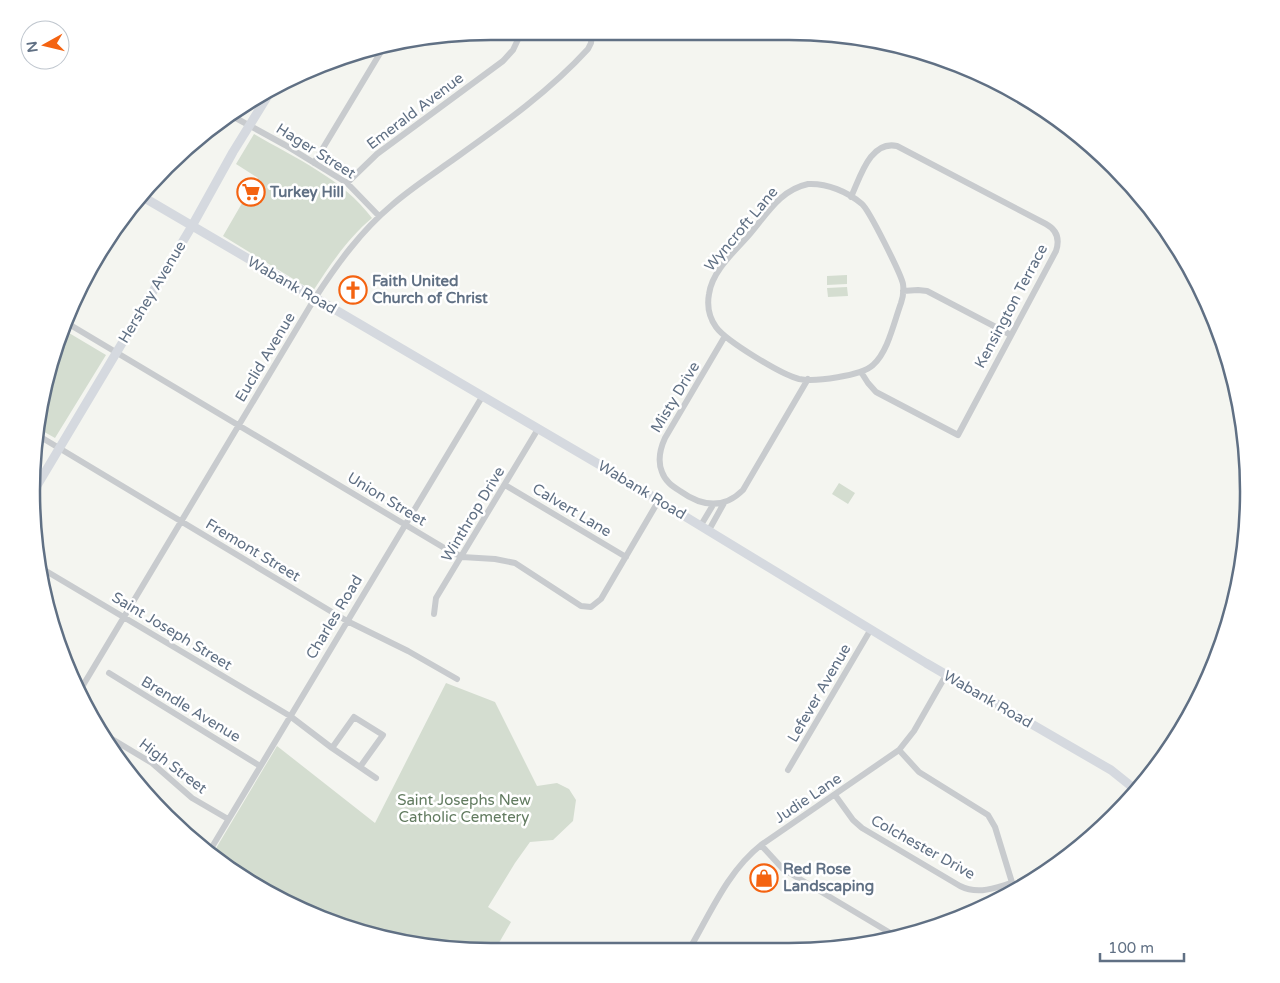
<svg xmlns="http://www.w3.org/2000/svg" width="1280" height="983" viewBox="0 0 1280 983" font-family="'Varela Round',sans-serif">
  <style>
    .green { fill: #d4ddd0 }
    .lines { fill: none; stroke-linecap: round; stroke-linejoin: round }
    .street { stroke: #c8cbce; stroke-width: 6 }
    .secondary { stroke: #d5d9df; stroke-width: 9 }
    .labels { text-anchor: middle; dominant-baseline: central; stroke-width: 5; stroke-linejoin: round; paint-order: stroke }
    .street-label { font-size: 15px; fill: #607084; stroke: #fff }
    .poi-label { font-size: 15px; font-weight: bold; fill: #607084; stroke: #fff; text-anchor: start }
    .park-label { font-size: 15px; fill: #627b60; stroke: #fff }
    .rim { fill: none; stroke: #607084; stroke-width: 2.5 }
  </style>
  <rect width="100%" height="100%" fill="#f4f5f0"/>
  <path class="green" d="M 254,134 C 295,158 343,179 372,218 C 348,238 330,265 313,291 L 223,236 L 245,198 L 252,202 L 261,188 L 255,184 L 258,178 L 236,164 Z
    M 847,275 L 847,284 L 827,285 L 827,276 Z
    M 847,287 L 848,296 L 828,297 L 827,288 Z
    M 64,330 L 106,355 L 55,438 L 39,429 L 47,373 Z
    M 839,483 L 855,493 L 848,504 L 832,494 Z
    M 446,683 L 495,702 L 537,786 L 557,783 L 569,789 L 576,800 L 573,821 L 553,840 L 530,842 L 515,863 L 488,907 L 511,922 L 496,948 L 431,948 L 343,927 L 236,874 L 212,855 L 277,746 L 375,823 Z"/>
  <g class="lines">
    <path class="street" d="M 972,71 L 1032,103
      M 232,116 L 285,145 L 347,183 L 379,216
      M 314,163 L 385,45
      M 347,183 L 377,154 L 503,61 L 513,50 L 522,31
      M 808,184 C 827,183 848,192 862,204 C 869,210 901,274 903,284 C 904,291 903,297 901,303 C 894,322 888,352 873,365 C 861,376 815,382 799,379 C 782,375 726,341 716,327 C 709,317 707,305 709,294 C 712,271 735,251 749,235 C 767,214 780,190 808,184 Z
      M 851,197 C 860,178 870,140 897,146 L 1046,224 C 1057,230 1060,239 1056,251 L 958,435 L 876,392 L 868,383 L 861,372
      M 903,291 L 918,290 L 927,291 L 1011,335
      M 67,323 L 446,549 L 462,557 L 495,559 L 515,563 L 581,606 L 591,607 L 601,599 L 659,500
      M 725,336 L 665,438 C 660,449 657,460 662,472 C 665,481 672,486 680,491 C 701,506 723,510 743,490 L 808,379
      M 39,436 L 347,621 L 408,651 L 457,679
      M 505,485 L 626,557
      M 701,525 L 713,505
      M 709,530 L 724,503
      M 41,568 L 290,716 L 332,748 L 376,778
      M 434,614 L 436,598 L 538,429
      M 109,673 L 260,766
      M 82,687 L 315,298 C 337,264 361,231 392,205 C 409,190 429,177 447,164 C 496,129 547,94 588,49 L 591,43 L 592,32
      M 102,733 L 152,763 L 192,798 L 228,819
      M 332,748 L 354,717 L 383,735 L 360,767
      M 899,750 L 919,772 L 988,815 L 995,827 L 1014,889
      M 788,770 L 871,629
      M 835,795 L 853,820 L 862,828 L 960,886 C 978,895 994,888 1012,883
      M 761,845 L 783,869 L 897,937
      M 209,852 L 482,397
      M 690,948 C 711,912 728,871 761,845 L 899,750 L 914,731 L 946,675"/>
    <path class="secondary" d="M 143,197 L 612,472 L 926,663 L 1111,770 L 1136,790
      M 32,494 L 192,226 L 233,152 L 272,89"/>
  </g>
  <defs>
    <g id="supermarket-ring" transform="scale(1.4375)"><circle r="9.5" fill="#fff" stroke="#f46311" stroke-width="1.5"/><path d="M-6-5.5h2.5l.6 2H6L4.5 2H-2.5L-4.4-4H-6ZM-1.5 3.2a1.3 1.3 0 1 0 .1 0ZM3 3.2a1.3 1.3 0 1 0 .1 0Z" fill="#f46311"/></g>
    <g id="church-ring" transform="scale(1.4375)"><circle r="9.5" fill="#fff" stroke="#f46311" stroke-width="1.5"/><path d="M-1.2-6h2.4v3.5h3.3v2.4h-3.3V6h-2.4V-.1h-3.3v-2.4h3.3Z" fill="#f46311"/></g>
    <g id="shop-ring" transform="scale(1.4375)"><circle r="9.5" fill="#fff" stroke="#f46311" stroke-width="1.5"/><path d="M-5-2.5h2.3a2.7 3.5 0 0 1 5.4 0H5L5.5 6h-11ZM-1.5-2.5h3a1.5 2.3 0 0 0-3 0Z" fill="#f46311"/></g>
  </defs>
  <g fill-rule="evenodd">
    <use href="#supermarket-ring" x="251" y="192"/>
    <use href="#church-ring" x="353" y="290"/>
    <use href="#shop-ring" x="764" y="878"/>
  </g>
  <g class="labels">
    <g class="street-label">
      <text transform="translate(415 111) rotate(-37)">Emerald Avenue</text>
      <text transform="translate(316 151) rotate(32)">Hager Street</text>
      <text transform="translate(741 229) rotate(-50)">Wyncroft Lane</text>
      <text transform="translate(292 285) rotate(30)">Wabank Road</text>
      <text transform="translate(152 292) rotate(-59)">Hershey Avenue</text>
      <text transform="translate(1011 306) rotate(-62)">Kensington Terrace</text>
      <text transform="translate(265 357) rotate(-59)">Euclid Avenue</text>
      <text transform="translate(675 397) rotate(-59)">Misty Drive</text>
      <text transform="translate(642 490) rotate(31)">Wabank Road</text>
      <text transform="translate(387 499) rotate(31)">Union Street</text>
      <text transform="translate(572 510) rotate(31)">Calvert Lane</text>
      <text transform="translate(473 514) rotate(-59)">Winthrop Drive</text>
      <text transform="translate(253 550) rotate(31)">Fremont Street</text>
      <text transform="translate(334 617) rotate(-59)">Charles Road</text>
      <text transform="translate(172 631) rotate(31)">Saint Joseph Street</text>
      <text transform="translate(819 693) rotate(-60)">Lefever Avenue</text>
      <text transform="translate(988 699) rotate(30)">Wabank Road</text>
      <text transform="translate(191 709) rotate(31)">Brendle Avenue</text>
      <text transform="translate(173 766) rotate(37)">High Street</text>
      <text transform="translate(808 798) rotate(-34)">Judie Lane</text>
      <text transform="translate(923 847) rotate(29)">Colchester Drive</text>
    </g>
    <g class="poi-label">
      <text x="270" y="192">Turkey Hill</text>
      <text x="372" y="281">Faith United<tspan x="372" dy="17">Church of Christ</tspan></text>
      <text x="783" y="869">Red Rose<tspan x="783" dy="17">Landscaping</tspan></text>
    </g>
    <g class="park-label">
      <text x="464" y="800">Saint Josephs New<tspan x="464" dy="17">Catholic Cemetery</tspan></text>
    </g>
  </g>
  <path d="M0 0H1280V983H0ZM491 40H789A451 451 0 0 1 1240 491V492A451 451 0 0 1 789 943H491A451 451 0 0 1 40 492V491A451 451 0 0 1 491 40Z" fill="#fff" fill-rule="evenodd"/>
  <path class="rim" d="M491 40H789A451 451 0 0 1 1240 491V492A451 451 0 0 1 789 943H491A451 451 0 0 1 40 492V491A451 451 0 0 1 491 40Z"/>
  <g transform="translate(45 45) rotate(262)"><circle r="24" fill="#ffffff" stroke="#bfc6ce"/>
  <path d="M0-4L9 19L0 12L-9 19Z" fill="#f46311"/>
  <text y="-8" font-size="14" font-weight="bold" text-anchor="middle" fill="#607084">N</text>
  </g>
  <path d="M1100 953v8h84v-8" fill="none" stroke="#607084" stroke-width="2.5"/>
  <text x="1108" y="953" font-size="15" fill="#607084" stroke="#ffffff" stroke-width="4" paint-order="stroke">100 m</text>
</svg>
